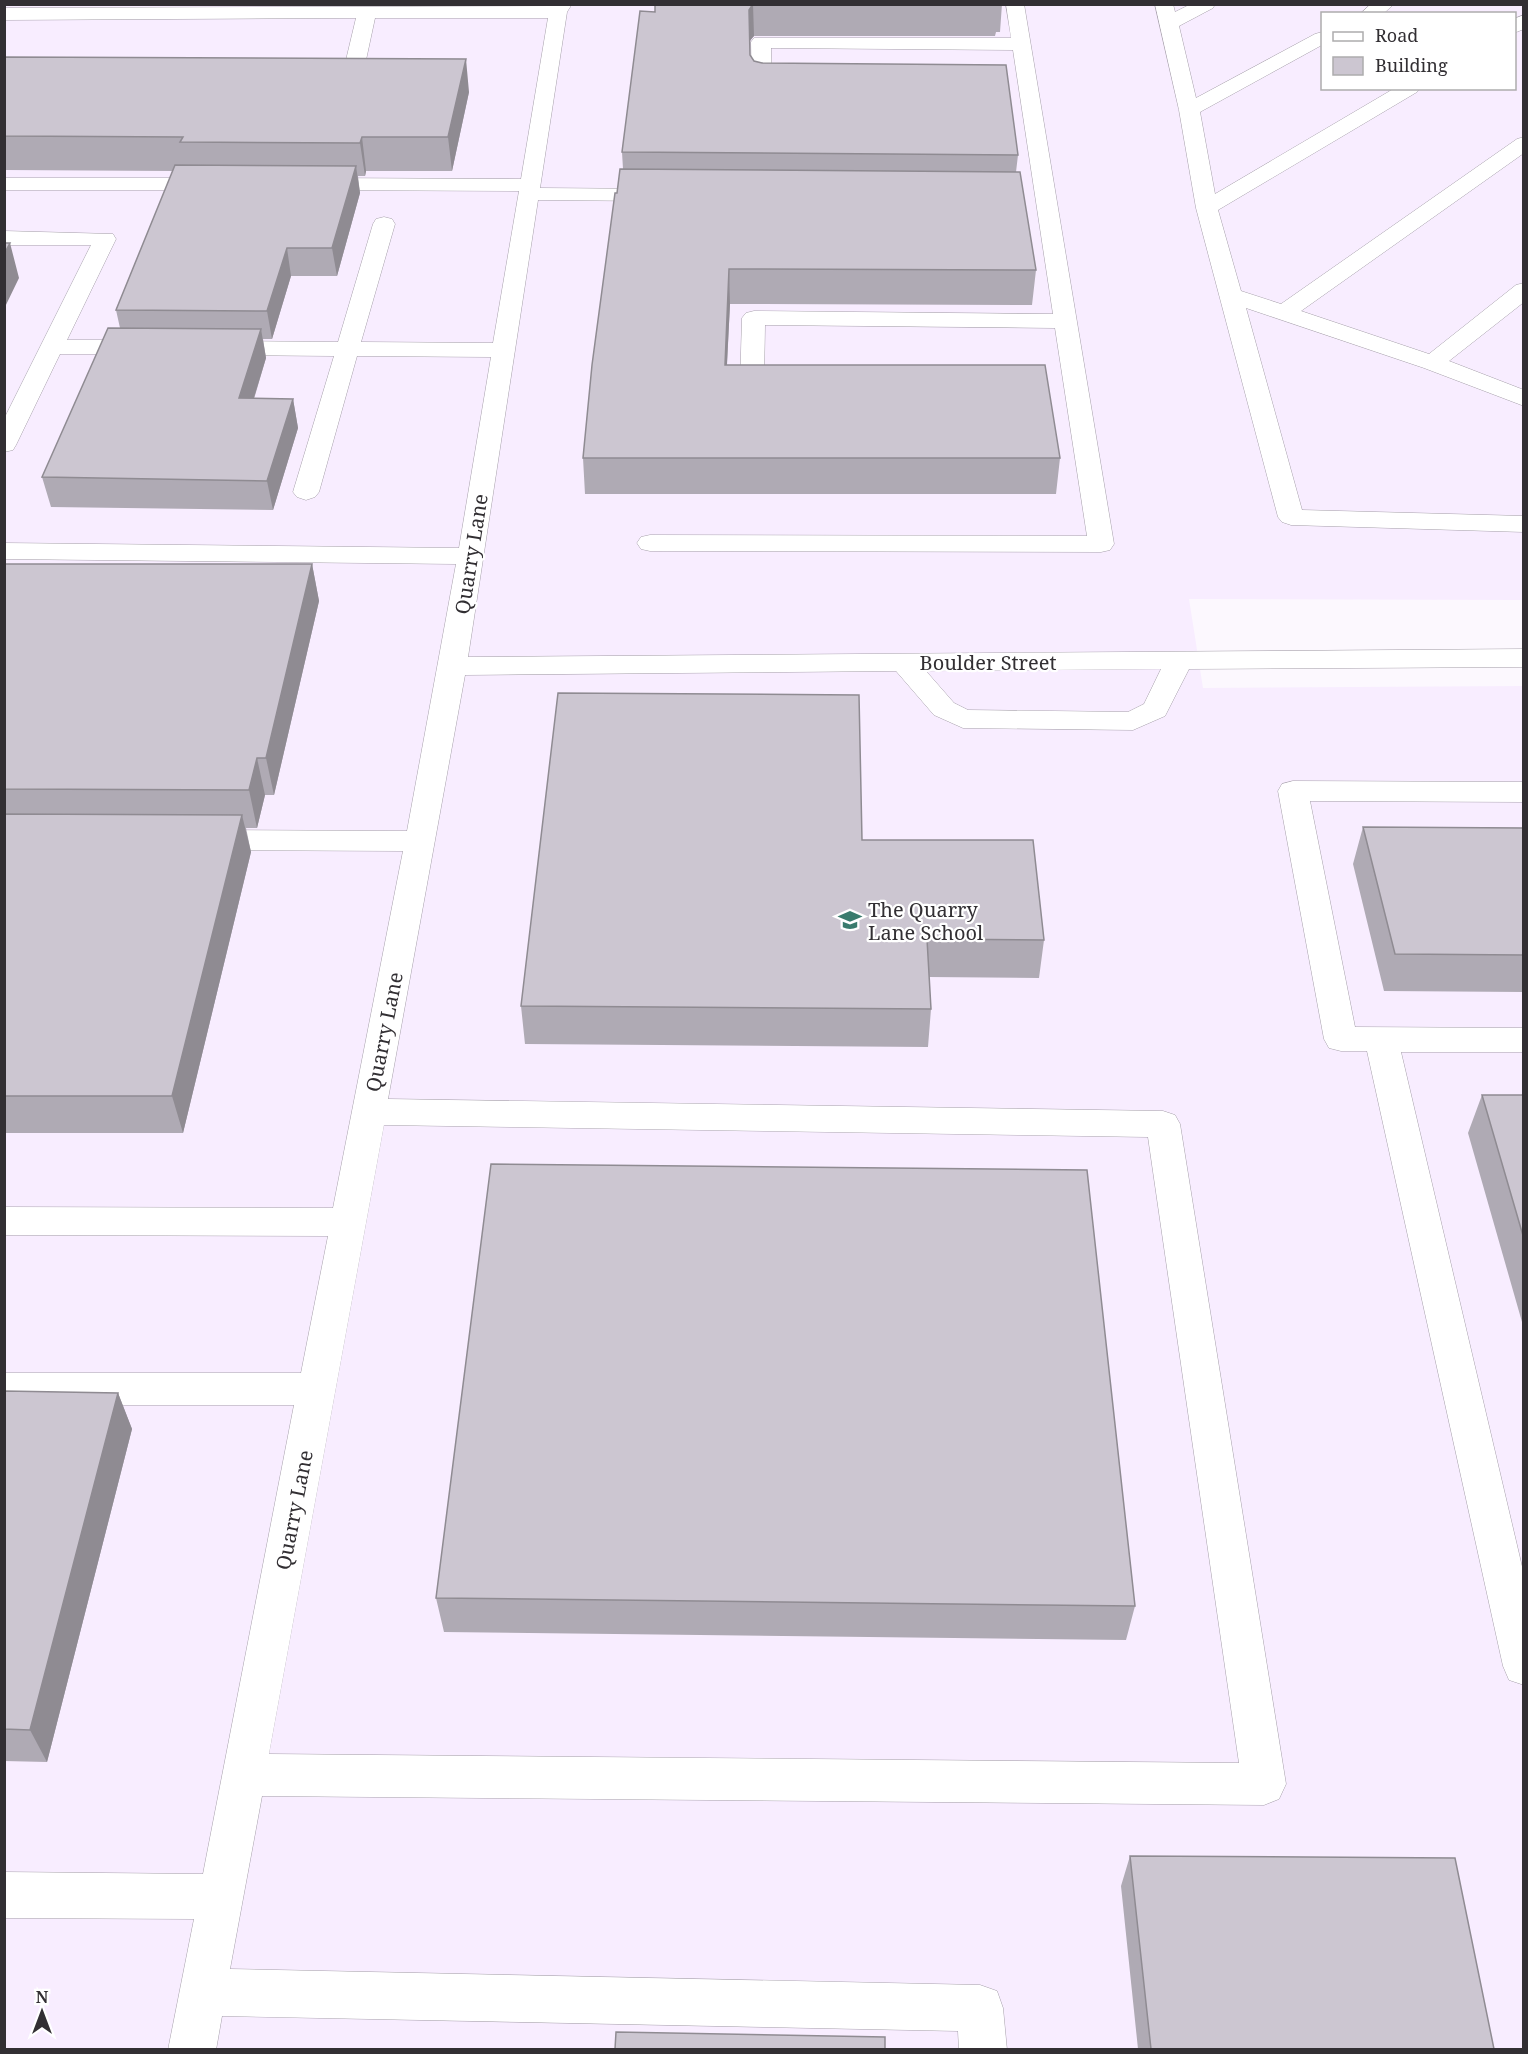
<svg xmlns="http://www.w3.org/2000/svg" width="1528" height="2054" viewBox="0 0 1528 2054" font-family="'Noto Serif',serif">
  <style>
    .built { fill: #f8edff; fill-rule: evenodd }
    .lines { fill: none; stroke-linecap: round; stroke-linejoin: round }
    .minor-casing { stroke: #a6a0aa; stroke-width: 1 }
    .minor { fill: #fff; fill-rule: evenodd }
    .wall { fill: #afaab4 }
    .shaded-wall { fill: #8f8b92 }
    .building { fill: #ccc6d1; stroke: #8f8b92; stroke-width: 1.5 }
    .labels { text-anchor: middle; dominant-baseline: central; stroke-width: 4.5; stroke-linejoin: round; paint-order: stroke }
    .street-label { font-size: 20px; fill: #322f33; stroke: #fff }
    .poi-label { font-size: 20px; fill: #322f33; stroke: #fff; text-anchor: start }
  </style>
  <rect width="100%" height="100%" fill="#fcf8fe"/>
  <path class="built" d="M 5,5 L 1523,5 L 1523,600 L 1189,599 L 1203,688 L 1523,686 L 1523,2049 L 5,2050 ZM 1322,14 L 1514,14 L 1514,88 L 1322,88 Z"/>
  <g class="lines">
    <g class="minor-casing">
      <path id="minor" d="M 553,4 L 572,4 L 567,12 L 540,188 L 658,189 L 666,190 L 669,195 L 666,200 L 658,201 L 538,200 L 468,657 L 1524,649 L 1524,667 L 1189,669 L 1165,716 L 1133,730 L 963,728 L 934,715 L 896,671 L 465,675 L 388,1099 L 1163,1111 L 1175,1115 L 1180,1124 L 1286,1784 L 1279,1799 L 1264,1805 L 262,1796 L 230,1969 L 980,1985 L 997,1991 L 1003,2008 L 1007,2050 L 959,2050 L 958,2031 L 222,2016 L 216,2050 L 168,2050 L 194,1919 L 4,1918 L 4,1872 L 203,1874 L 294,1405 L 4,1405 L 4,1373 L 301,1373 L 328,1236 L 4,1235 L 4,1207 L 333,1208 L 403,851 L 204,850 L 193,847 L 189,840 L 193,833 L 204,830 L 407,831 L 456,564 L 4,559 L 4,543 L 459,548 L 491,357 L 357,356 L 319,492 L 315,497 L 306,500 L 297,497 L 293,492 L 334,356 L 219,355 L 211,353 L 207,348 L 211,343 L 219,341 L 338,342 L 373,224 L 376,219 L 384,217 L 392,219 L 395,224 L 361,342 L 493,343 L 519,191 L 315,190 L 308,188 L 304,184 L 308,180 L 315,178 L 521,179 L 548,18 L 375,18 L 366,60 L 363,64 L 349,64 L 346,60 L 356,18 L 4,20 L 4,8 L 552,6 ZM 1161,669 L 1144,704 L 1128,712 L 968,710 L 954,703 L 926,671 ZM 384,1125 L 1148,1137 L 1239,1763 L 269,1754 Z
        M 1006,4 L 1024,4 L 1114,544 L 1110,550 L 1101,552 L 650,551 L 641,549 L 637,543 L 641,537 L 650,535 L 1087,536 L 1055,328 L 765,325 L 764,379 L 784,381 L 788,386 L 784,391 C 771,394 757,394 744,391 L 740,386 L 742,318 L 746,313 L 754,311 L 1053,314 L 1013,50 L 771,48 L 772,82 L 787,84 L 790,88 L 787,92 C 777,95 765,95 755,92 L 752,88 L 751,42 L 754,38 L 1011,38 Z
        M 1155,4 L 1173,4 L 1175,12 L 1191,4 L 1215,4 L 1213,8 L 1179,26 L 1196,98 L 1315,34 L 1322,32 L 1322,45 L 1200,112 L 1215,194 L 1395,88 L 1420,88 L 1417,92 L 1218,210 L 1241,291 L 1281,304 L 1517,139 L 1524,137 L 1524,153 L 1301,311 L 1429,354 L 1516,285 L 1524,283 L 1524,302 L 1449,361 L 1524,390 L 1524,406 L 1424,368 L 1246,308 L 1302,510 L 1524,516 L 1524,532 L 1291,525 L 1282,522 L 1278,517 L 1196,208 L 1179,110 Z
        M 1371,4 L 1394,4 L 1383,14 L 1360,14 Z
        M 1524,15 L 1524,29 L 1514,33 L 1514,19 Z
        M 4,178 L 213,178 L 220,180 L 224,184 L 220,188 L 213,190 L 4,190 Z
        M 4,231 L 113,234 L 116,239 L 67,340 L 144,340 L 152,342 L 156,347 L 152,352 L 144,354 L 60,354 L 16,445 L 13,450 L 4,452 L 4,419 L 91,245 L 4,245 Z
        M 1293,781 L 1524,782 L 1524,802 L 1310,801 L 1355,1027 L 1524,1028 L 1524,1052 L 1401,1052 L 1524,1575 L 1524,1685 L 1509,1680 L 1503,1666 L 1367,1051 L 1341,1051 L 1329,1048 L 1324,1039 L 1278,791 L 1282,784 Z"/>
    </g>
    <use href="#minor" class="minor"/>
  </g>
  <path class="wall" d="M 655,4 L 1002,4 L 1000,32 L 996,32 L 995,36 L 754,36 L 749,41 L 750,55 L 754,61 L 1018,155 L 1016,172 L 1036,270 L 1032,305 L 730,304 L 727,365 L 1060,458 L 1056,494 L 585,494 L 583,458 L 617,193 L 623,169 L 622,152 L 655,12 Z
    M 4,57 L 469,92 L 452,171 L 366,171 L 365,176 L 358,176 L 360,193 L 337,276 L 291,276 L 272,339 L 263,339 L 266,358 L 254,399 L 293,399 L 298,428 L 273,510 L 51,507 L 42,477 L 120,328 L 116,310 L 173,171 L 4,170 Z
    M 4,564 L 312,564 L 319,601 L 274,795 L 265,795 L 257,828 L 246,828 L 251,852 L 183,1133 L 4,1133 Z
    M 1363,827 L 1524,828 L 1524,992 L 1384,991 L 1353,864 Z
    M 862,840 L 1044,940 L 1039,978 L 929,977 L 931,1009 L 928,1047 L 525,1044 L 521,1006 Z
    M 1482,1095 L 1524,1095 L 1524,1329 L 1468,1133 Z
    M 4,1391 L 118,1393 L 132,1429 L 47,1762 L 4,1761 Z
    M 436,1598 L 1135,1606 L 1126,1640 L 444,1632 Z
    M 1130,1856 L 1494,2049 L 1138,2049 L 1121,1886 Z"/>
  <path class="shaded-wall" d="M 753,4 L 754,36 L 749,42 L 749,10 Z
    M 466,59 L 469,92 L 452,171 L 448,137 Z
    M 362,137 L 366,171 L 365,176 L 360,143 Z
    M 356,166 L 360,193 L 337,276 L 332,248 Z
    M 10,243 L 19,278 L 4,309 L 4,254 Z
    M 287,248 L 291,276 L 272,339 L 267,311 Z
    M 729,269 L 730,304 L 725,401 L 725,365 Z
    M 261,329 L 266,358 L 245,427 L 239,398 Z
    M 293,399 L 298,428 L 273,510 L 267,481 Z
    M 312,564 L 319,601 L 274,795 L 266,758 Z
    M 257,758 L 265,795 L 257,828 L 249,790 Z
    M 242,815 L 251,852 L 183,1133 L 172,1096 Z
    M 118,1393 L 132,1429 L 47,1762 L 30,1730 Z"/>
  <path class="building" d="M 655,4 L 753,4 L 749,10 L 750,55 L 754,61 L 762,63 L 1006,65 L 1018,155 L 622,152 L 640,11 L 655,12 Z
    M 4,57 L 466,59 L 448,137 L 362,137 L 360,143 L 180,142 L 183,137 L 4,136 Z
    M 175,165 L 356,166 L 332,248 L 287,248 L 267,311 L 116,310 Z
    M 620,169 L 1020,172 L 1036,270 L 729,269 L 725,365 L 1045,365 L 1060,458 L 583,458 L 592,365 L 615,193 L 617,193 Z
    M 4,243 L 10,243 L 4,254 Z
    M 108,328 L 261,329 L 239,398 L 293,399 L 267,481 L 42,477 Z
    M 4,564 L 312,564 L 266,758 L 257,758 L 249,790 L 4,789 Z
    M 558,693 L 859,695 L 862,840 L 1033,840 L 1044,940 L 927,939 L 931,1009 L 521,1006 Z
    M 4,814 L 242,815 L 172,1096 L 4,1096 Z
    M 1363,827 L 1524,828 L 1524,955 L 1395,954 Z
    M 1482,1095 L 1524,1095 L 1524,1239 Z
    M 491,1164 L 1087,1170 L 1135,1606 L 436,1598 Z
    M 4,1391 L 118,1393 L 30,1730 L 4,1729 Z
    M 1130,1856 L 1455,1858 L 1494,2049 L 1151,2049 Z
    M 616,2032 L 885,2037 L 885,2049 L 615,2049 Z"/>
  <defs>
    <g id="school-bare" transform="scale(1.8)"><path d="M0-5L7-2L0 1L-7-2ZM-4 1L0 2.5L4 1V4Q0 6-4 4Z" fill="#397b6d" stroke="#fff" stroke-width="2.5" paint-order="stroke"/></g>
  </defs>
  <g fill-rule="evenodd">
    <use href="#school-bare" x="850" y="920"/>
  </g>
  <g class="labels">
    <g class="street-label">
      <text transform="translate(471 554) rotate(-81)">Quarry Lane</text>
      <text x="988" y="662">Boulder Street</text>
      <text transform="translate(384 1032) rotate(-79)">Quarry Lane</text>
      <text transform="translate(294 1510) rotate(-79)">Quarry Lane</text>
    </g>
    <g class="poi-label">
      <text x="868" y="909">The Quarry<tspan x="868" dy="23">Lane School</tspan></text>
    </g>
  </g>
  <rect width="1528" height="2054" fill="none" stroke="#322f33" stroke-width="12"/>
  <rect x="1321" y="12" width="195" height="78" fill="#ffffff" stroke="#adacad" stroke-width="1.5"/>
  <rect x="1333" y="32" width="30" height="9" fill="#ffffff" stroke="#adacad" stroke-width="1.5"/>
  <text x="1375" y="42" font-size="18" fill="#322f33">Road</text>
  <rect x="1333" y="57" width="30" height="18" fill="#ccc6d1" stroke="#adacad" stroke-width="1.5"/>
  <text x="1375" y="72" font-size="18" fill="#322f33">Building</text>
  <g transform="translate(42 2012)" stroke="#ffffff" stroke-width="4.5" paint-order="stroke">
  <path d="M0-4.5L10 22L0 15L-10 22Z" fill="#322f33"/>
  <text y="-9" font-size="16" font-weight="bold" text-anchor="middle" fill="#322f33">N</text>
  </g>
</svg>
